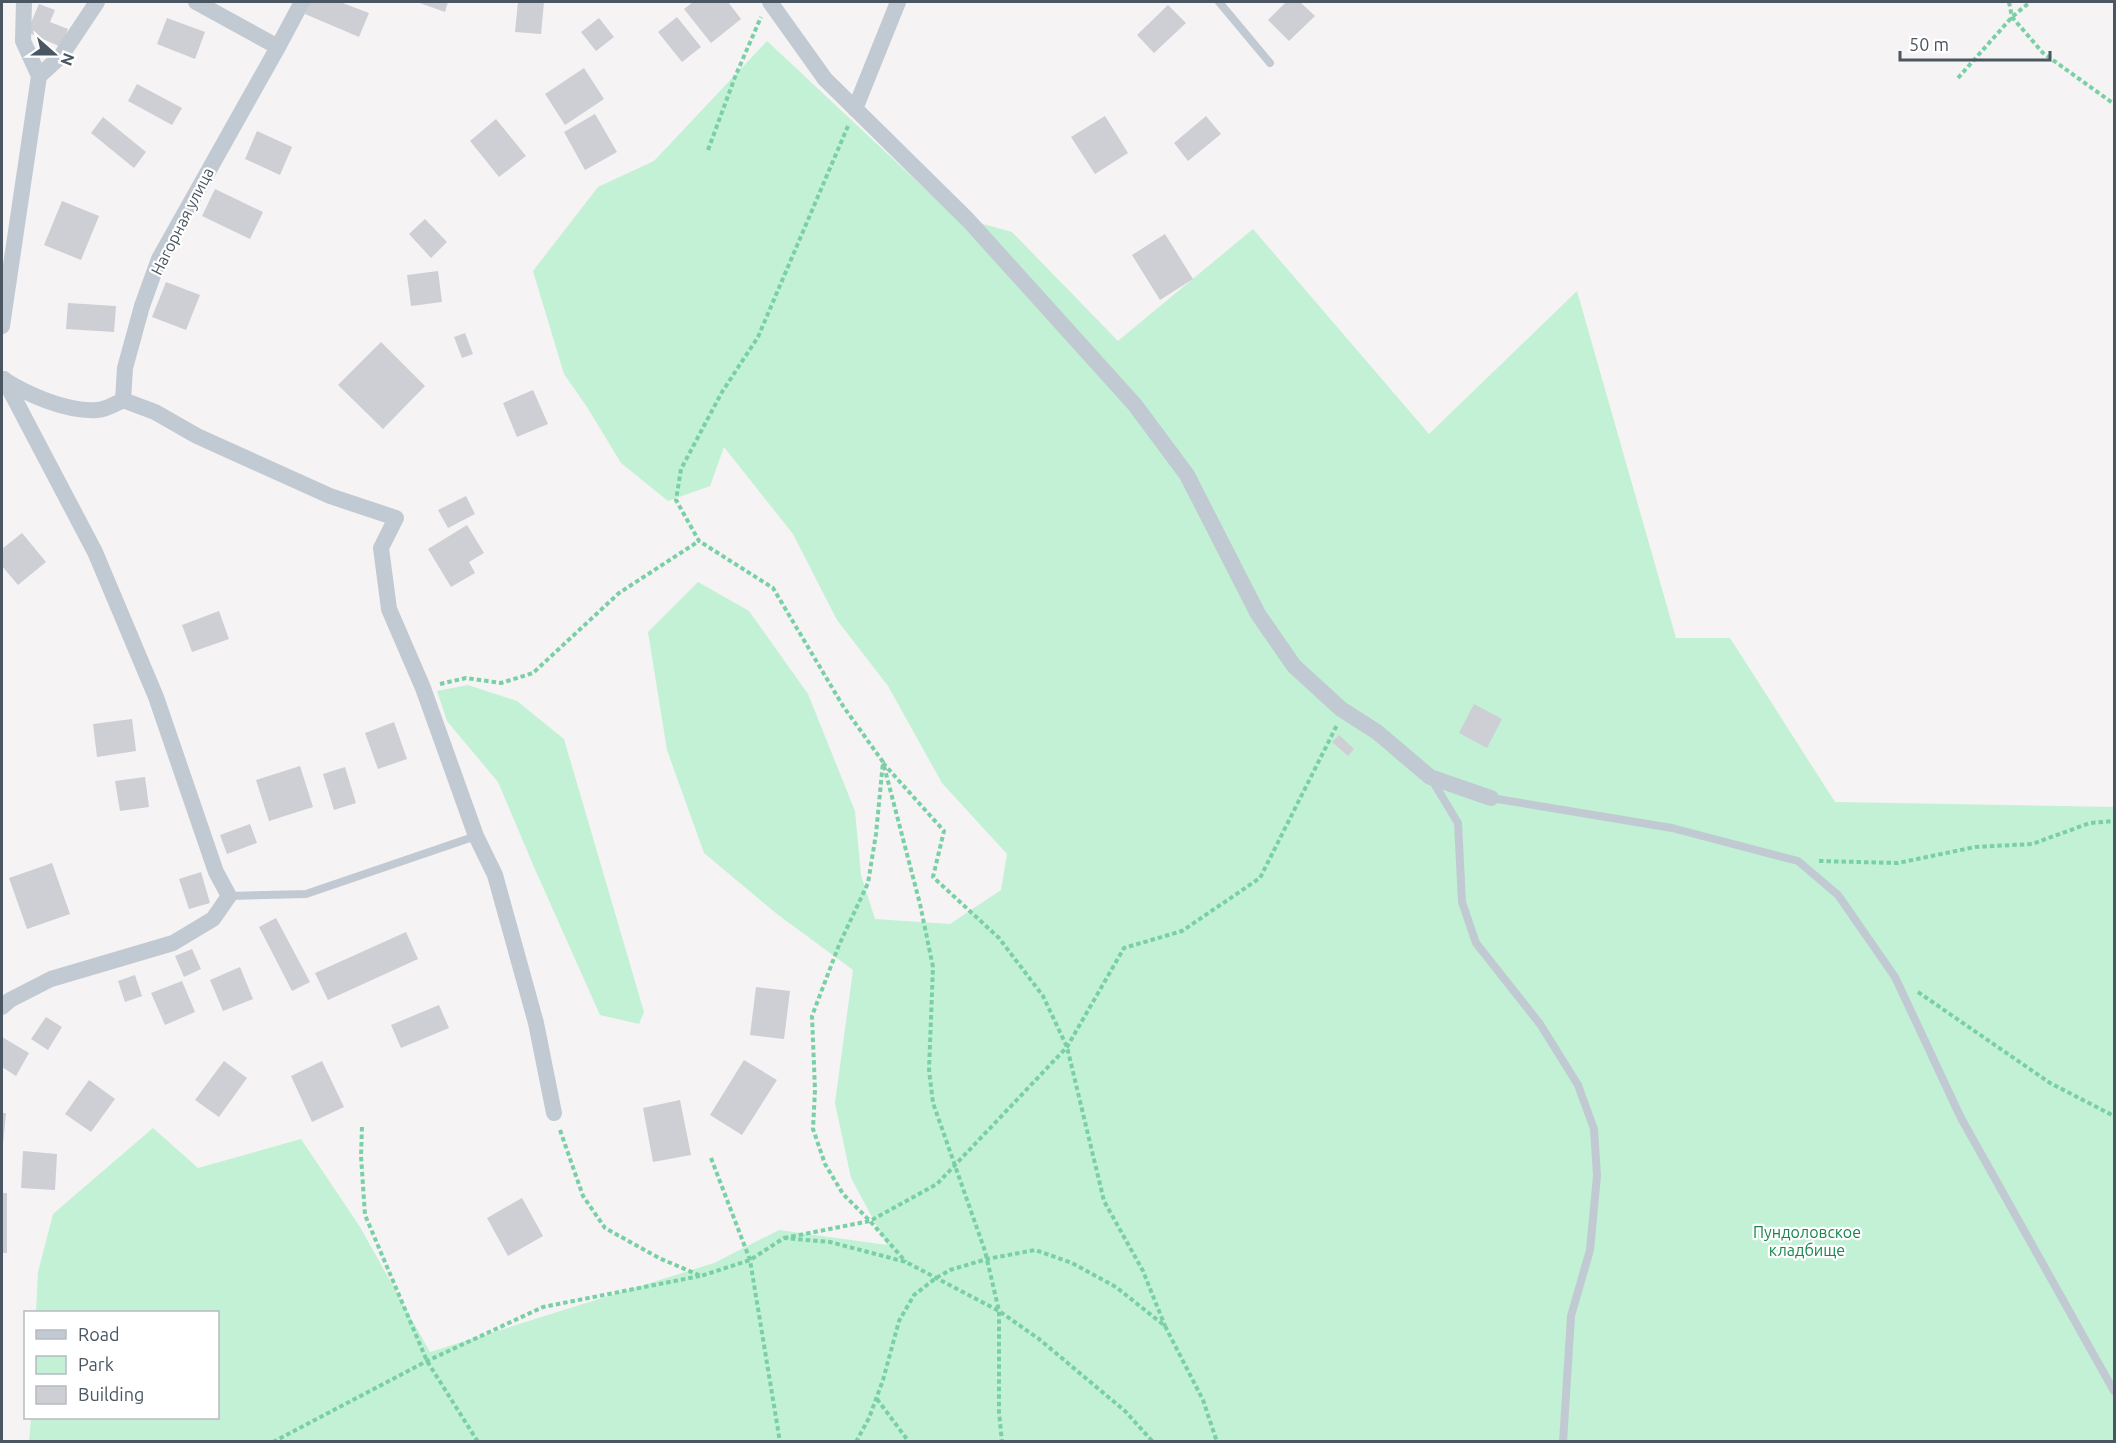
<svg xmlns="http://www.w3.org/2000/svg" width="2116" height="1443" viewBox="0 0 2116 1443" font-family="Ubuntu,sans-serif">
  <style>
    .green { fill: #c3f1d5 }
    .building { fill: #cdcfd5 }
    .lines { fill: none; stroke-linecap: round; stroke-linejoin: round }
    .path { stroke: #7ad0a6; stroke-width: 4; stroke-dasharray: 4.5 3; stroke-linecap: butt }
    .lane { stroke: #c1cad2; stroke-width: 8 }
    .street { stroke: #c1cad2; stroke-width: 16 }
    .labels { text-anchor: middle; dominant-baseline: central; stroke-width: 4.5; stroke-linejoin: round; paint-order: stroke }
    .street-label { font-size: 16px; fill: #4a5661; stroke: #fff }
    .park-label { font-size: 16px; fill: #17864f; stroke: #fff }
  </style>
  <rect width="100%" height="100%" fill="#f5f3f3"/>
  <path class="green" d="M 767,41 L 954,216 L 1012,232 L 1118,341 L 1253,229 L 1429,434 L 1577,291 L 1676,638 L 1730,638 L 1835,802 L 2114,807 L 2114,1441 L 29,1442 L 31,1418 L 218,1418 L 218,1312 L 36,1312 L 38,1272 L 53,1214 L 153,1128 L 198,1168 L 301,1139 L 360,1227 L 430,1352 L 714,1263 L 779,1230 L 887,1245 L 851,1178 L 835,1103 L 853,970 L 777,914 L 704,853 L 667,750 L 648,632 L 698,582 L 749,611 L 808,694 L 855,811 L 861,875 L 875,919 L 950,924 L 1001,890 L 1007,854 L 942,783 L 888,686 L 837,620 L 793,534 L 724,447 L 710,486 L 668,501 L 621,463 L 587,407 L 564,374 L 533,271 L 598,187 L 654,161 Z
    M 468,685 L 517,701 L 564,739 L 644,1012 L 639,1024 L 600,1015 L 534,867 L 498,782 L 447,721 L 437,691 Z"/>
  <path class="building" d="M 310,2 L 340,2 L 369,13 L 359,37 L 305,14 Z
    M 417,2 L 448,2 L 445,12 Z
    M 518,2 L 544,2 L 541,34 L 515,32 Z
    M 693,2 L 728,2 L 741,19 L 711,43 L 684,9 Z
    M 1286,2 L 1300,2 L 1315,16 L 1289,41 L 1268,20 Z
    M 39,4 L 55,10 L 50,22 L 68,29 L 61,47 L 27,32 Z
    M 1168,5 L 1186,23 L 1154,53 L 1137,35 Z
    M 677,17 L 701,47 L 682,62 L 658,32 Z
    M 167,18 L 205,32 L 195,59 L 157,44 Z
    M 599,18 L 614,37 L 596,51 L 581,32 Z
    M 584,68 L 604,99 L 565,125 L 545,94 Z
    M 137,84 L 182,108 L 172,125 L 128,101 Z
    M 595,114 L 617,152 L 585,170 L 564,132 Z
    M 1105,116 L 1128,153 L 1095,174 L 1071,137 Z
    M 1206,116 L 1221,134 L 1188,161 L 1174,143 Z
    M 103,117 L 146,152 L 134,168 L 91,133 Z
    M 496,119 L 526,156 L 499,177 L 470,141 Z
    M 257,131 L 292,147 L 280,175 L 245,159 Z
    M 215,189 L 263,212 L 250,239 L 202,216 Z
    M 62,201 L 99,216 L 81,260 L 44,245 Z
    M 425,219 L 447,242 L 431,258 L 409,234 Z
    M 1165,234 L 1193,279 L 1160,300 L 1132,255 Z
    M 438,271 L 442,302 L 411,306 L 407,275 Z
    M 166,282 L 200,295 L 186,330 L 152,317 Z
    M 68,303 L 116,306 L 114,332 L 66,329 Z
    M 465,333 L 473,354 L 462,358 L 454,337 Z
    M 381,342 L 425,386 L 383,429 L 338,385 Z
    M 533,390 L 548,424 L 517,437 L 503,403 Z
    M 466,496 L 475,514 L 448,528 L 438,510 Z
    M 467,525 L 484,553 L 469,562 L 475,573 L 451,587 L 428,549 Z
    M 22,533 L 46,562 L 18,585 L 2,566 L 2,549 Z
    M 219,611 L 229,639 L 192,652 L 182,625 Z
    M 1474,704 L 1502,719 L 1487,748 L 1459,733 Z
    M 132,719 L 136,751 L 97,757 L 93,724 Z
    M 394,722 L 407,759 L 378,769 L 365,733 Z
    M 1339,735 L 1354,749 L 1348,756 L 1332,742 Z
    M 300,766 L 313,807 L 269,821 L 256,780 Z
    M 345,767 L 356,803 L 334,810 L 323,774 Z
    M 145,777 L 149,807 L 120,811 L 115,781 Z
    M 250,824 L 257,843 L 227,854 L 220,835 Z
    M 52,863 L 70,914 L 27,929 L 9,878 Z
    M 201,872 L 210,903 L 189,909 L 179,879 Z
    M 276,918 L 310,982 L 292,991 L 259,927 Z
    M 406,932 L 418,959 L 328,1000 L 315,973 Z
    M 192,949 L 201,969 L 184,977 L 175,956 Z
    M 240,967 L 253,999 L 223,1011 L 210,980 Z
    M 135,975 L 142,996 L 125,1002 L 118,981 Z
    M 182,981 L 195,1012 L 165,1025 L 151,993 Z
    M 756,987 L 790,991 L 784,1039 L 750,1035 Z
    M 439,1005 L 449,1028 L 401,1048 L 391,1025 Z
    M 46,1017 L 62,1027 L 48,1050 L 31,1039 Z
    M 2,1037 L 29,1053 L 16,1076 L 2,1067 Z
    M 744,1060 L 777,1080 L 742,1135 L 710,1115 Z
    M 224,1061 L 247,1078 L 219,1117 L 195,1100 Z
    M 322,1061 L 344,1107 L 312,1122 L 291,1076 Z
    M 89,1080 L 115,1099 L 91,1132 L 65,1114 Z
    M 680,1100 L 691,1155 L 653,1162 L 643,1108 Z
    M 2,1113 L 6,1113 L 3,1144 L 2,1144 Z
    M 23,1151 L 57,1154 L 55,1190 L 21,1188 Z
    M 2,1193 L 7,1193 L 7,1253 L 2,1253 Z
    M 522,1198 L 543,1236 L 508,1256 L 487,1218 Z"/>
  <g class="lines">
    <path class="path" d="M 2009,2 L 2012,17 L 2043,53 L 2114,104
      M 1958,78 L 2012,17 L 2030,2
      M 848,126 L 758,337 L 722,392 L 681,469 L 676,500 L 699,541 L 773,588 L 843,706 L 883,762 L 876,834 L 868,883 L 839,945 L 812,1016 L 815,1090 L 813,1129 L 825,1164 L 843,1194 L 870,1221 L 906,1262
      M 708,150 L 735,77 L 761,17
      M 440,684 L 466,678 L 501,683 L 533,673 L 619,593 L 699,541
      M 883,763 L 944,831 L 933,877 L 999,938 L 1043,996 L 1067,1047 L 1104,1201 L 1143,1271 L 1165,1326
      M 884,766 L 920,904 L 933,967 L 929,1070 L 933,1103 L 985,1251 L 999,1311 L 999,1412 L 1002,1442
      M 1819,861 L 1898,863 L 1975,847 L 2032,844 L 2090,823 L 2114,821
      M 1918,992 L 2050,1083 L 2114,1116
      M 362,1127 L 361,1156 L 365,1215 L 427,1361 L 478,1442
      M 560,1130 L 583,1196 L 605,1228 L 659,1258 L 701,1276 L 750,1260 L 784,1238 L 830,1242 L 906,1262 L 999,1311 L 1039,1339 L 1125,1411 L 1153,1442
      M 711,1158 L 750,1260 L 780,1442
      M 784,1238 L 870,1221 L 937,1184 L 1067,1047 L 1124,948 L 1182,931 L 1260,878 L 1337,725
      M 877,1399 L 909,1442
      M 273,1442 L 427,1361 L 543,1307 L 700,1276
      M 856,1442 L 869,1418 L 883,1380 L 899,1321 L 914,1295 L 936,1278 L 950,1270 L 987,1259 L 1035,1250 L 1072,1263 L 1116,1287 L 1165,1326 L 1203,1400 L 1217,1442"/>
    <path class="lane" d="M 1219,2 L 1270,63
      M 1432,780 L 1458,823 L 1462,902 L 1476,943 L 1540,1024 L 1578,1085 L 1594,1129 L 1597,1176 L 1590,1250 L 1571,1316 L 1563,1442
      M 1491,798 L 1672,828 L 1798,861 L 1838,895 L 1895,977 L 1961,1118 L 2114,1391
      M 229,896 L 306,894 L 476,836"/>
    <path class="street" d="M 196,2 L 278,47
      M 770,2 L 825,79 L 968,220 L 1135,405 L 1187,475 L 1258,614 L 1294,666 L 1341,709 L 1377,732 L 1430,777 L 1491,798
      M 39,76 L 61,56 L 97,2
      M 855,109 L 898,2
      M 2,326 L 39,76 L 23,41 L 24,2
      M 3,379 C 28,395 67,412 97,410 C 105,410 115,404 123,400 L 125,368 L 142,306 L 159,259 L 278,47 L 302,2
      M 123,400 L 155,412 L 197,436 L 330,496 L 396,518 L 381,548 L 389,609 L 423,688 L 476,836 L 495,875 L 536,1023 L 554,1113
      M 2,1007 L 10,1000 L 51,979 L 173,943 L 213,919 L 229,896 L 216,872 L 156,697 L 95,552 L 4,379"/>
  </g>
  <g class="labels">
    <g class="street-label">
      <text transform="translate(182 221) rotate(-63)">Нагорная улица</text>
    </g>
    <g class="park-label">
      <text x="1807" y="1232">Пундоловское<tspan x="1807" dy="18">кладбище</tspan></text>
    </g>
  </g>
  <rect width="2116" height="1443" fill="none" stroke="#4a5661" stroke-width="6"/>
  <rect x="24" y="1311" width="195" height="108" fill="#ffffff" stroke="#b7bbc0" stroke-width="1.5"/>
  <rect x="36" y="1330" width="30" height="9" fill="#c1cad2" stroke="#b7bbc0" stroke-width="1.5"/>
  <text x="78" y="1341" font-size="18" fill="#4a5661">Road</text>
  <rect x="36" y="1356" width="30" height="18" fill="#c3f1d5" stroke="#b7bbc0" stroke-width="1.5"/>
  <text x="78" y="1371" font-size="18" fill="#4a5661">Park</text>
  <rect x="36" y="1386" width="30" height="18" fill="#cdcfd5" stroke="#b7bbc0" stroke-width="1.5"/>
  <text x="78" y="1401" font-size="18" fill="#4a5661">Building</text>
  <g transform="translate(54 54) rotate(111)" stroke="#ffffff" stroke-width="4.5" paint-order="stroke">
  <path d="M0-4.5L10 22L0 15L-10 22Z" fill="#4a5661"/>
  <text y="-9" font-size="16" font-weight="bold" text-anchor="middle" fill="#4a5661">N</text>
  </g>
  <path d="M1900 51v9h150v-9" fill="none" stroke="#4a5661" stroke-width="3"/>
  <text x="1909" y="51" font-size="18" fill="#4a5661" stroke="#ffffff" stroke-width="4.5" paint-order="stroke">50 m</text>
</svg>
